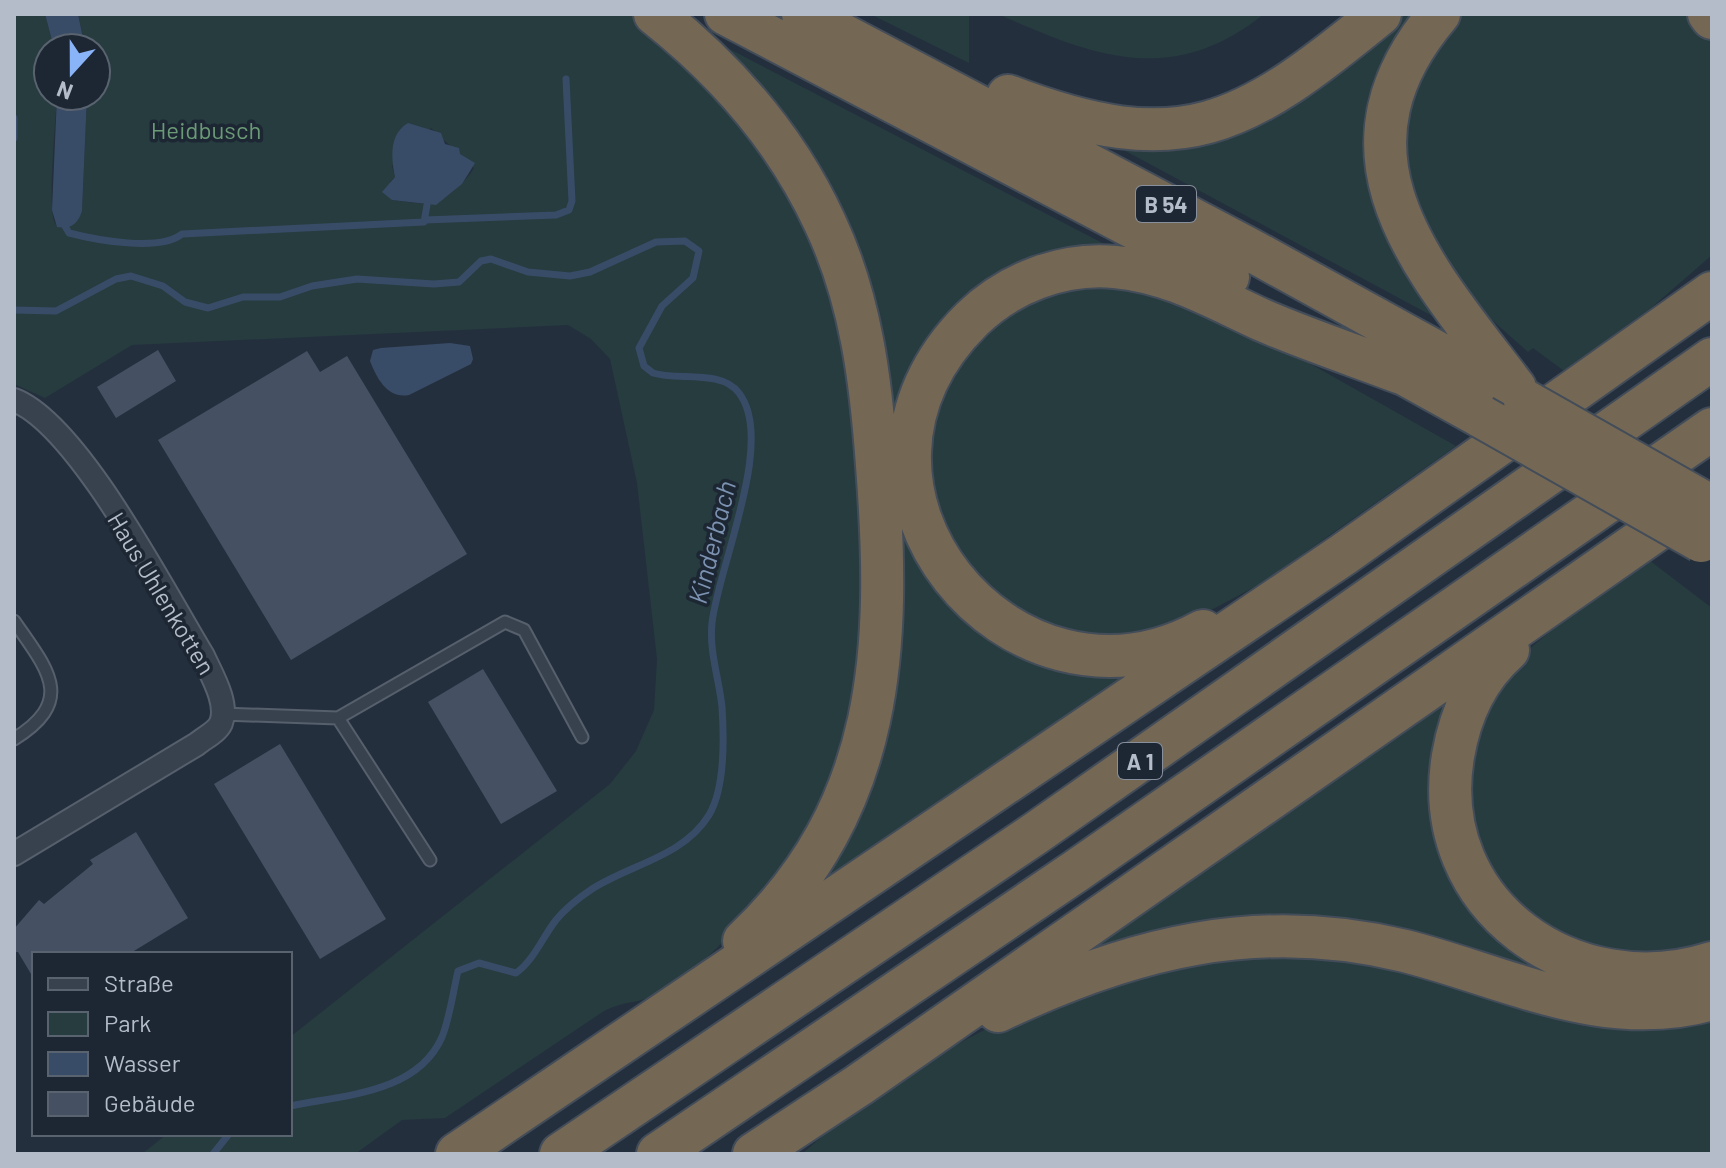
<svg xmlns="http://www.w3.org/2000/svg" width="1726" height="1168" viewBox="0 0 1726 1168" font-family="Barlow,sans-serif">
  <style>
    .green { fill: #263c3f; fill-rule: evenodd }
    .water { fill: #394c67 }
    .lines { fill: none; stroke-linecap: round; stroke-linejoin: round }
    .stream { stroke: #394c67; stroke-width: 7 }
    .building { fill: #455162 }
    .lane-casing { stroke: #565f6c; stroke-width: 15 }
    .street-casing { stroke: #565f6c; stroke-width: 26 }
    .highway-casing { stroke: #434c59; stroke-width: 46 }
    .lane { stroke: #38414e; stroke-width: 11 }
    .street { stroke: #38414e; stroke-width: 22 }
    .highway { stroke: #746855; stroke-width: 42 }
    .highway-bridge-casing { stroke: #434c59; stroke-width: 46; stroke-linecap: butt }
    .highway-bridge { stroke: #746855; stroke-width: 42 }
    .labels { text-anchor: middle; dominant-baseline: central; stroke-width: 7; stroke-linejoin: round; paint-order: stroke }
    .shield { fill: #1d2633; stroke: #878f9c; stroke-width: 2 }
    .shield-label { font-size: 22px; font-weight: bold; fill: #b4bcc9 }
    .park-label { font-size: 24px; fill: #6b9a76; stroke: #1d2633 }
    .street-label { font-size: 24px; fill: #b4bcc9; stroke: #1d2633 }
    .water-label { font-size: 26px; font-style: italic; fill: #7c92b1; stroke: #1d2633 }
  </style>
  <rect width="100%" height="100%" fill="#242f3e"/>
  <path class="green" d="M 14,14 L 45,14 L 54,48 L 48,48 L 48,96 L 57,96 C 56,117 47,210 55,223 C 57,228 60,227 65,229 L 82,211 L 87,96 L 96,96 L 96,48 L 85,48 L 78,14 L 632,14 C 677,47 709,89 745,131 C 757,146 773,161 783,178 C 846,294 854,407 861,535 C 864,598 869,673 850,734 C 820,829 749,934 665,990 C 641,1005 628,999 604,1011 L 445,1118 L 402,1120 L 355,1154 L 142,1154 L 167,1134 L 290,1134 L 290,1037 L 610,784 L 636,751 L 654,710 L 657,659 L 637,483 L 610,359 L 591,339 L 568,325 L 132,345 L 45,398 L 14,384 ZM 431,128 L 474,168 C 466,182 441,206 424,204 C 414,203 403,201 392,200 L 390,182 L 395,177 L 392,166 Z
    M 870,14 L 969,14 L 969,63 Z
    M 998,14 L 1264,14 C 1172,88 1093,56 998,14 Z
    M 1393,14 L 1423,14 L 1384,77 L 1438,319 L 1118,147 Z
    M 1464,14 L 1686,14 L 1712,40 L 1712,255 L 1651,308 L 1564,371 L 1533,348 L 1528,352 L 1467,298 L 1406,195 L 1405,105 L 1450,26 Z
    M 714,41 L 1112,248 L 1073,258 L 913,385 L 947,591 L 1156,658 L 782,919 L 858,781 L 875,354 Z
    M 1082,286 L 1139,288 L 1233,320 L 1456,446 L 1262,583 L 1200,616 L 1151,631 L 1121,634 L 1071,632 L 1026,617 L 957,557 L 928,476 L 935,406 L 986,329 L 1044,295 Z
    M 1649,560 L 1712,608 L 1712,943 L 1666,957 L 1580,948 L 1507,897 L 1470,826 L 1472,740 L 1517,659 L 1570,615 Z
    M 1450,692 L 1455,866 L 1651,1001 L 1396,941 L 1060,960 Z
    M 1299,952 L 1712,1014 L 1712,1154 L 802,1154 C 897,1070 1024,998 1148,967 C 1191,956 1253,957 1299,952 Z"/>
  <path class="water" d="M 45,14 L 78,14 L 85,48 L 54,48 Z
    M 57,96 L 87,96 L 82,211 C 78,224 70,230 57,227 L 52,210 Z
    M 408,123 L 441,133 L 445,144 L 459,148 L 460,154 L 475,163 L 462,184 L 436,205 L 392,200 L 382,192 L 395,177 C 391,158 389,134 408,123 Z
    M 450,343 L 470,346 L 473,359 L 471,364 L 409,395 C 388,399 377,379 370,361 L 373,350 L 381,348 Z"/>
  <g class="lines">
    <path class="stream" d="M 14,118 L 14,138
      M 425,220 L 556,215 L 569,210 L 572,201 L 566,79
      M 62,221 L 69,233 C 96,240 160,252 182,234 L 424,222 L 427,205
      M 14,310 L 56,311 L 116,279 L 131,276 L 163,286 L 185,302 L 208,308 L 243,297 L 280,297 L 312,286 L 357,279 L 434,284 L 459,282 L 481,261 L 491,259 L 528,272 L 570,276 L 590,272 L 656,242 L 685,241 L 699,251 L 693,278 L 662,306 L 639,348 L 644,366 L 653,373 C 678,381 721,369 739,393 C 776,441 718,567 712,623 C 709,652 719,678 722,707 C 724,737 725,788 709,815 C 683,857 631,864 592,889 C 580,897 565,909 556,920 C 542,938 534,960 516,973 L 479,963 L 458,971 C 453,992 450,1017 442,1037 C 417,1094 342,1095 290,1106
      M 213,1154 L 229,1134"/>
  </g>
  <path class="building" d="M 158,350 L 176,381 L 116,418 L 97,387 Z
    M 307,351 L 320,372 L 347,356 L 467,554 L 291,660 L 158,440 Z
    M 483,669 L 557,791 L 501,824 L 428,702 Z
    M 280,744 L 386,919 L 320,959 L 214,784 Z
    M 136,832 L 188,918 L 129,954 L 34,954 L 34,979 L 18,952 L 14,952 L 14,929 L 39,900 L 44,904 L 93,864 L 90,860 Z"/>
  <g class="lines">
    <g class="lane-casing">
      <path id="lane" d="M 14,621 C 47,669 77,700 14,739
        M 222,714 L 338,718 L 430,860
        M 338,718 L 505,622 L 524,630 L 582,737"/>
    </g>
    <g class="street-casing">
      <path id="street" d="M 14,400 C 78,424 165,594 203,656 C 211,674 229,703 221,723 C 217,732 204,738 197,744 L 14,854"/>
    </g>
    <g class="highway-casing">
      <path id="highway" d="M 655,14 C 727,71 787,140 825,223 C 861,299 871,382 877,465 C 891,645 886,807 744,941
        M 726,14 L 1228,277
        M 803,14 L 1249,249 L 1525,401
        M 1439,14 C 1318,157 1426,270 1515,388
        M 1709,14 L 1712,18
        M 1008,96 C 1183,163 1243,126 1380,14
        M 1381,361 L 1482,417
        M 1203,631 C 1012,736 803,486 972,319 C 1009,283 1063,262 1115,267 C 1170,272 1214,298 1262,320 C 1308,340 1357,356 1404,374
        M 1508,650 C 1476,678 1460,715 1453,756 C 1428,906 1574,1007 1712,963
        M 998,1011 C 1131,948 1257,915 1405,951 C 1507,977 1604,1030 1712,999
        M 457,1154 L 1344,554 L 1712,293
        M 561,1154 L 1036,833 L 1712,359
        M 658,1154 L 1076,871 L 1712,429
        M 754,1154 L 859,1085 L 1695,503"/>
    </g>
    <use href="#lane" class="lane"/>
    <use href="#street" class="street"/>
    <use href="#highway" class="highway"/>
    <g class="highway-bridge-casing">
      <path id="highway-bridge" d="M 1525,401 L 1712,507
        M 1482,417 L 1701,541"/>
    </g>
    <use href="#highway-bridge" class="highway-bridge"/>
  </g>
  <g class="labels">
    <g class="shield">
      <rect x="1136" y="186" width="60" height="36" rx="6"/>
      <rect x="1118" y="743" width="44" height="36" rx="6"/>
    </g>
    <g class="shield-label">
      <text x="1166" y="204">B 54</text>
      <text x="1140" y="761">A 1</text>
    </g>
    <g class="park-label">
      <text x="206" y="129">Heidbusch</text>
    </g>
    <g class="street-label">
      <text transform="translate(162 593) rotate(59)">Haus Uhlenkotten</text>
    </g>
    <g class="water-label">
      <text transform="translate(711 542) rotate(-76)">Kinderbach</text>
    </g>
  </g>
  <rect width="1726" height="1168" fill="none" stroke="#b4bcc9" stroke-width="32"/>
  <rect x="32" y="952" width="260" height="184" fill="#1d2633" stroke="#59626f" stroke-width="2"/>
  <rect x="48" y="978" width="40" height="12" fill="#38414e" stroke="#59626f" stroke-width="2"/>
  <text x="104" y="992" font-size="24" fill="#b4bcc9">Straße</text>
  <rect x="48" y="1012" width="40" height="24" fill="#263c3f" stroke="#59626f" stroke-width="2"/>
  <text x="104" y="1032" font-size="24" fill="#b4bcc9">Park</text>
  <rect x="48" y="1052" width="40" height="24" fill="#394c67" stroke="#59626f" stroke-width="2"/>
  <text x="104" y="1072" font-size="24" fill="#b4bcc9">Wasser</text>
  <rect x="48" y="1092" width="40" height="24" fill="#455162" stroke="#59626f" stroke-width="2"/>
  <text x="104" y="1112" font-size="24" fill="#b4bcc9">Gebäude</text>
  <g transform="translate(72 72) rotate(201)"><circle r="38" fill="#1d2633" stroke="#59626f" stroke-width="2"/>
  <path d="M0-6L14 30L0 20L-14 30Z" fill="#8ab4f8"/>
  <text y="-12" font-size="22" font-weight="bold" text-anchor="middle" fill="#b4bcc9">N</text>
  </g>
</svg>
